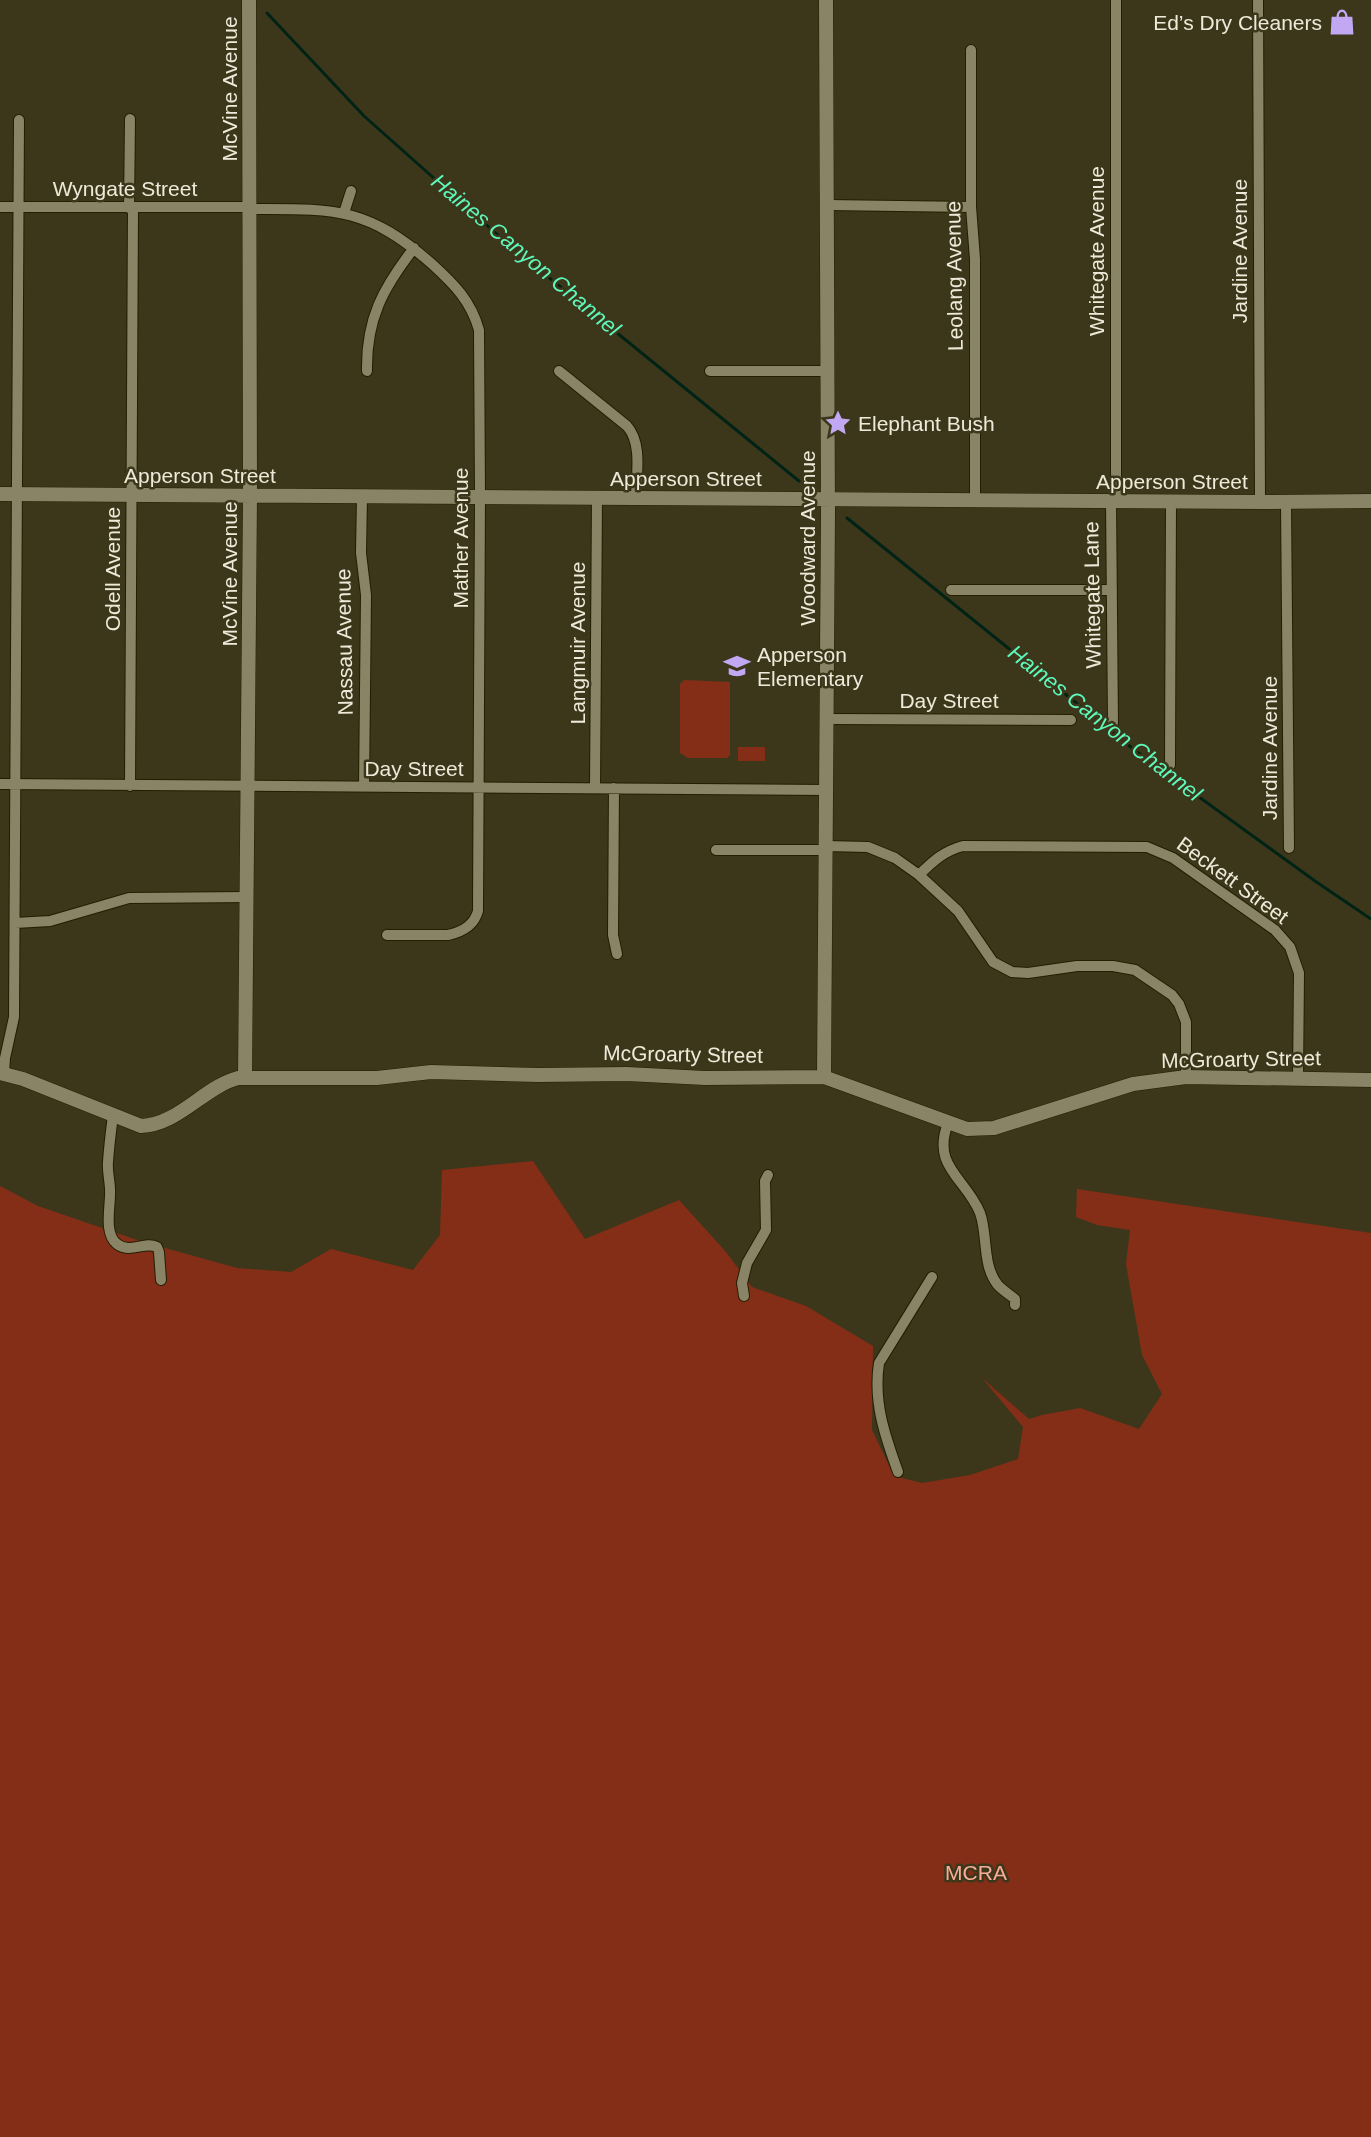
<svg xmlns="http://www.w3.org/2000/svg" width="1371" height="2137" viewBox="0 0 1371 2137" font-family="Helvetica,sans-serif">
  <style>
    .green { fill: #852e17 }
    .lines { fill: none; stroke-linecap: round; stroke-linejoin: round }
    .stream { stroke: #002315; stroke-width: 3 }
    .minor-casing { stroke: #231e03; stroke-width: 12 }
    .tertiary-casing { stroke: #231e03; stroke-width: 15 }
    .minor { stroke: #898465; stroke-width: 10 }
    .tertiary { stroke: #898465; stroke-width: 14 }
    .labels { text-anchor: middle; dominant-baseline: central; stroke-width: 5; stroke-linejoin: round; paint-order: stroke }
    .poi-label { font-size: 21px; fill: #edead9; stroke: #3c371b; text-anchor: start }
    .street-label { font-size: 21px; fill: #edead9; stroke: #3c371b }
    .park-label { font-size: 21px; fill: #f7ac98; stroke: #3c371b }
    .water-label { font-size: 22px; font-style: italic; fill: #5ff8bb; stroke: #3c371b }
  </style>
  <rect width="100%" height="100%" fill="#3c371b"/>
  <path class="green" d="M 684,680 L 730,682 L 730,755 L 727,758 L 688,758 L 680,753 L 680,684 Z
    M 738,747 L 765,747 L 765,761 L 738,761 Z
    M 533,1161 L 585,1239 L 679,1200 L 726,1252 L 752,1287 L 806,1306 L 873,1346 L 872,1430 L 894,1476 L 922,1483 L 970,1475 L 1018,1459 L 1023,1427 L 982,1378 L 1029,1419 L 1042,1415 L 1080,1408 L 1139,1429 L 1162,1394 L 1142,1355 L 1126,1264 L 1130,1230 L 1097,1225 L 1076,1217 L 1077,1189 L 1371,1233 L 1371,2137 L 0,2137 L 0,1186 L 38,1206 L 140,1241 L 237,1268 L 291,1272 L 331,1249 L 413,1270 L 440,1235 L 442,1170 Z"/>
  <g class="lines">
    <path class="stream" d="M 267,13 L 364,116 L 509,245 L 799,481
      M 847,518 L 1137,752 L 1315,881 L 1371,919"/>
    <g class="minor-casing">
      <path id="minor" d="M 1258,0 L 1260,502
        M 971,50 L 971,207 L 975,259 L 975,501
        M 827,205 L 971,207
        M 0,207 L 250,207
        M 129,208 L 130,119
        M 250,209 C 334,209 366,206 432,264 C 454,284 471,301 479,330 L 480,497 L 478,911 C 474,926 462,932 448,935 L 387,935
        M 344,213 L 351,191
        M 367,371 C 366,319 383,288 414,248
        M 559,371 L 627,426 C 643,444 636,476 636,498
        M 710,371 L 827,371
        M 362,497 L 361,553 L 366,595 L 364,787
        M 1111,501 L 1113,724
        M 1116,501 L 1116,0
        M 1286,502 L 1289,848
        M 951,590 L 1112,590
        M 827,719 L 1071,720
        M 1170,765 L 1171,502
        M 0,784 L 827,790
        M 130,786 L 133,208
        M 595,788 L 597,498
        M 614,788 L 613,935 L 617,954
        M 826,846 L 868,847 L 895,858 L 919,875 L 958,911 L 993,962 L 1012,972 L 1028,973 L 1077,966 L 1113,966 L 1135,970 L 1172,995 L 1179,1004 L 1186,1022 L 1186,1077
        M 716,850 L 826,850
        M 919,875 C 933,861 944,851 963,846 L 1147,847 L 1173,858 L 1275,930 L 1290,947 L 1299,973 L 1298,1079
        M 15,923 L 50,921 L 129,898 L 247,897
        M 4,1073 L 5,1058 L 14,1017 L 19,120
        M 113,1115 C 111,1131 109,1146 108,1162 C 107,1171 110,1181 110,1190 C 111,1205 103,1233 117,1244 C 130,1254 144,1241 157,1247 L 159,1252 L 161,1280
        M 948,1123 C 931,1167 966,1178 980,1213 C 988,1235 982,1264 997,1284 C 1002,1290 1009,1294 1015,1299 L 1015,1305
        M 744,1296 L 742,1283 L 747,1263 L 766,1230 L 765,1181 L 768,1175
        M 898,1472 C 885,1436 873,1402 879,1363 L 932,1277"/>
    </g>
    <g class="tertiary-casing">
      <path id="tertiary" d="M 0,494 L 1260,502 L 1371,501
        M 0,1073 L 23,1079 L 141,1126 C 178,1125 204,1087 238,1078 L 377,1078 L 431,1072 L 539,1075 L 627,1074 L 705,1078 L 824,1077 L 967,1129 L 994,1128 L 1133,1084 L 1186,1077 L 1371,1080
        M 245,1077 L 250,496 L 249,0
        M 824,1077 L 828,514 L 826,0"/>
    </g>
    <use href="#minor" class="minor"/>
    <use href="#tertiary" class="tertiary"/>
  </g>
  <defs>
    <g id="shop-bare" transform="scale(2.07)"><path d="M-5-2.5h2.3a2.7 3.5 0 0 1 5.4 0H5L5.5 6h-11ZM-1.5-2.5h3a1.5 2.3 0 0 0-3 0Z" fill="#c2a8f2" stroke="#3c371b" stroke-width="2.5" paint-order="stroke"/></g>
    <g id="sight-bare" transform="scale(2.07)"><path d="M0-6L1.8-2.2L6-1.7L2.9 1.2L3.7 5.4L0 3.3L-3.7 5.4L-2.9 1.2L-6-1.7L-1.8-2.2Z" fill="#c2a8f2" stroke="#3c371b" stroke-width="2.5" paint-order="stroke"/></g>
    <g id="school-bare" transform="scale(2.07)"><path d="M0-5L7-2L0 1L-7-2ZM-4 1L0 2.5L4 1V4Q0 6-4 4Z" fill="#c2a8f2" stroke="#3c371b" stroke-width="2.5" paint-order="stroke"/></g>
  </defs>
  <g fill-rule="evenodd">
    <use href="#shop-bare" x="1342" y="22"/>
    <use href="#sight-bare" x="838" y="423"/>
    <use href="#school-bare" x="737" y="666"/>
  </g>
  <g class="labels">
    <g class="poi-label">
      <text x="1322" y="22" text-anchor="end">Ed’s Dry Cleaners</text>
      <text x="858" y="423">Elephant Bush</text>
      <text x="757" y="654">Apperson<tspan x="757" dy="24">Elementary</tspan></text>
    </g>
    <g class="street-label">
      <text transform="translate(229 89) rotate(-90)">McVine Avenue</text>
      <text x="125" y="188">Wyngate Street</text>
      <text transform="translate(1096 251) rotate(-90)">Whitegate Avenue</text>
      <text transform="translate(1239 251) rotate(-90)">Jardine Avenue</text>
      <text transform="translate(954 276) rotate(-91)">Leolang Avenue</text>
      <text x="200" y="475">Apperson Street</text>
      <text x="686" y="478">Apperson Street</text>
      <text x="1172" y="481">Apperson Street</text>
      <text transform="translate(460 538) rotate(-90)">Mather Avenue</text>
      <text transform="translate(807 538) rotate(-90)">Woodward Avenue</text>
      <text transform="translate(112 569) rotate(-90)">Odell Avenue</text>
      <text transform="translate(229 574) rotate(-90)">McVine Avenue</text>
      <text transform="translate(1092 595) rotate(-91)">Whitegate Lane</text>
      <text transform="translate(344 642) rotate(-91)">Nassau Avenue</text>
      <text transform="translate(577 643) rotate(-90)">Langmuir Avenue</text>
      <text x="949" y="700">Day Street</text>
      <text transform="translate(1269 748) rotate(-90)">Jardine Avenue</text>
      <text x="414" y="768">Day Street</text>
      <text transform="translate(1233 880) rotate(36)">Beckett Street</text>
      <text transform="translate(683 1054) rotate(1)">McGroarty Street</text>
      <text transform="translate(1241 1059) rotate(-1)">McGroarty Street</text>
    </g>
    <g class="park-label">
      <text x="976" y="1872">MCRA</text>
    </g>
    <g class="water-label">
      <text transform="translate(526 255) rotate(40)">Haines Canyon Channel</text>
      <text transform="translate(1105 723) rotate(38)">Haines Canyon Channel</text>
    </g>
  </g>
</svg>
